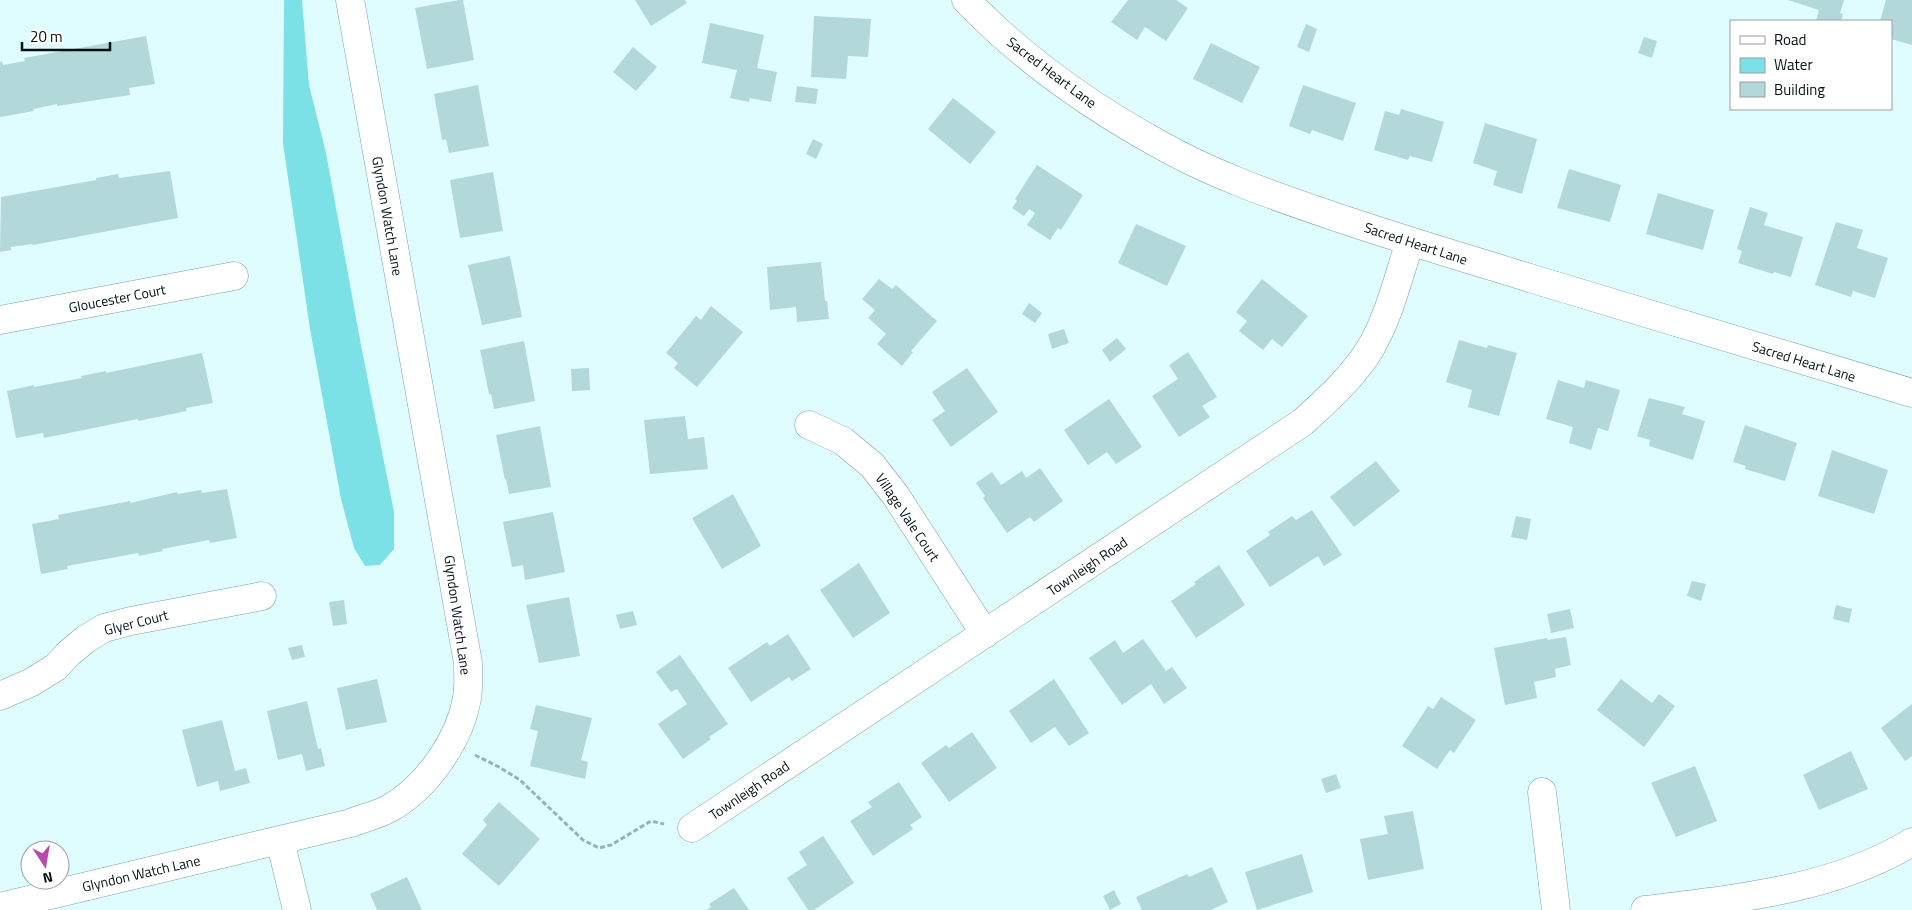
<svg xmlns="http://www.w3.org/2000/svg" width="1912" height="910" viewBox="0 0 1912 910" font-family="'Titillium Web',sans-serif">
  <style>
    .water { fill: #7be1e7 }
    .building { fill: #b3d8d9 }
    .lines { fill: none; stroke-linecap: round; stroke-linejoin: round }
    .minor-casing { stroke: #7ea1a3; stroke-width: 29 }
    .path { stroke: #99b1b2; stroke-width: 3; stroke-dasharray: 5 2.5; stroke-linecap: butt }
    .minor { stroke: #fff; stroke-width: 28 }
    .labels { text-anchor: middle; dominant-baseline: central; stroke-width: 4; stroke-linejoin: round; paint-order: stroke }
    .street-label { font-size: 14px; fill: #041011; stroke: #fff }
  </style>
  <rect width="100%" height="100%" fill="#dffcfe"/>
  <path class="water" d="M 284,0 L 302,0 L 309,85 L 326,153 L 361,345 L 394,512 L 394,549 L 380,565 L 365,566 L 354,548 L 341,499 L 310,329 L 283,143 Z"/>
  <path class="building" d="M 459,0 L 463,0 L 474,60 L 427,69 L 415,8 Z
    M 635,0 L 685,0 L 687,3 L 651,26 Z
    M 1128,0 L 1176,0 L 1188,8 L 1166,41 L 1145,27 L 1137,40 L 1111,22 Z
    M 1788,0 L 1844,0 L 1840,13 L 1843,14 L 1841,21 L 1816,21 L 1819,10 Z
    M 1886,0 L 1912,0 L 1912,45 L 1891,39 L 1891,21 L 1880,21 Z
    M 814,16 L 871,19 L 868,57 L 848,56 L 846,79 L 811,77 Z
    M 710,23 L 764,35 L 757,68 L 777,72 L 771,102 L 750,98 L 749,102 L 730,98 L 737,70 L 702,63 Z
    M 1306,24 L 1317,29 L 1309,52 L 1297,47 Z
    M 146,36 L 155,84 L 129,88 L 130,95 L 57,106 L 57,104 L 33,109 L 34,111 L 0,117 L 0,62 L 2,61 L 3,65 L 25,61 L 24,58 Z
    M 1644,37 L 1657,41 L 1652,58 L 1638,53 Z
    M 1211,43 L 1260,67 L 1242,103 L 1193,79 Z
    M 633,47 L 657,67 L 636,91 L 613,72 Z
    M 478,85 L 489,146 L 449,153 L 446,139 L 442,140 L 434,94 Z
    M 1303,85 L 1356,103 L 1343,141 L 1312,130 L 1310,134 L 1289,126 Z
    M 797,86 L 818,89 L 816,104 L 795,102 Z
    M 953,98 L 996,132 L 970,164 L 928,129 Z
    M 1401,109 L 1444,122 L 1432,162 L 1410,156 L 1408,160 L 1374,150 L 1385,111 L 1399,115 Z
    M 1485,123 L 1537,139 L 1522,194 L 1493,185 L 1497,171 L 1473,163 Z
    M 813,139 L 823,144 L 816,159 L 806,154 Z
    M 1037,165 L 1083,195 L 1061,230 L 1058,228 L 1050,240 L 1027,225 L 1035,213 L 1029,209 L 1024,216 L 1012,208 L 1017,201 L 1015,199 Z
    M 1569,169 L 1621,185 L 1610,222 L 1557,208 Z
    M 170,171 L 178,218 L 33,245 L 32,244 L 11,247 L 11,250 L 0,252 L 1,197 L 96,180 L 96,178 L 118,174 L 119,178 Z
    M 493,172 L 503,231 L 460,238 L 450,180 Z
    M 1658,193 L 1714,210 L 1703,250 L 1646,234 Z
    M 1750,207 L 1768,213 L 1764,225 L 1803,237 L 1791,277 L 1774,272 L 1773,274 L 1738,263 L 1742,251 L 1737,249 Z
    M 1836,222 L 1863,230 L 1857,248 L 1888,258 L 1875,298 L 1853,291 L 1851,297 L 1815,285 Z
    M 1136,224 L 1186,246 L 1167,286 L 1118,263 Z
    M 510,256 L 522,317 L 482,325 L 468,265 Z
    M 821,262 L 825,301 L 827,301 L 829,319 L 797,322 L 796,307 L 770,310 L 767,267 Z
    M 879,279 L 892,289 L 896,285 L 937,321 L 911,351 L 913,352 L 902,366 L 877,344 L 886,334 L 868,318 L 875,310 L 862,299 Z
    M 1262,279 L 1308,316 L 1282,347 L 1272,339 L 1263,350 L 1239,331 L 1247,321 L 1236,312 Z
    M 1029,303 L 1042,313 L 1035,323 L 1022,314 Z
    M 711,306 L 743,332 L 697,387 L 674,368 L 678,363 L 666,353 L 696,316 L 701,320 Z
    M 1064,329 L 1069,343 L 1052,349 L 1048,334 Z
    M 1117,338 L 1126,349 L 1110,362 L 1102,350 Z
    M 1459,340 L 1487,348 L 1488,345 L 1517,353 L 1499,416 L 1468,407 L 1472,390 L 1446,382 Z
    M 524,341 L 535,401 L 494,409 L 491,394 L 489,394 L 480,350 Z
    M 1188,352 L 1217,397 L 1202,406 L 1210,417 L 1179,437 L 1152,396 L 1178,379 L 1169,365 Z
    M 202,353 L 213,403 L 186,408 L 187,411 L 138,421 L 138,419 L 44,438 L 43,433 L 16,438 L 7,391 L 34,385 L 34,387 L 82,378 L 81,376 L 106,371 L 106,373 Z
    M 589,368 L 590,390 L 572,391 L 571,369 Z
    M 967,368 L 998,412 L 951,447 L 932,420 L 945,411 L 932,392 Z
    M 1558,380 L 1584,388 L 1586,380 L 1620,390 L 1608,431 L 1598,428 L 1591,450 L 1569,443 L 1573,427 L 1546,419 Z
    M 1649,398 L 1685,407 L 1682,414 L 1705,421 L 1693,460 L 1649,446 L 1650,440 L 1637,436 Z
    M 1109,399 L 1142,447 L 1116,464 L 1107,452 L 1088,465 L 1064,430 Z
    M 685,416 L 688,439 L 704,437 L 708,469 L 650,474 L 644,420 Z
    M 1745,425 L 1797,443 L 1785,481 L 1745,469 L 1746,466 L 1733,462 Z
    M 540,426 L 551,487 L 509,494 L 506,479 L 505,480 L 496,435 Z
    M 1832,450 L 1888,470 L 1874,514 L 1818,496 Z
    M 1376,461 L 1400,491 L 1354,527 L 1330,497 Z
    M 1040,468 L 1063,501 L 1034,522 L 1030,517 L 1007,533 L 983,498 L 985,496 L 976,483 L 992,472 L 1001,485 L 1022,471 L 1026,478 Z
    M 227,489 L 237,538 L 210,543 L 209,540 L 162,549 L 163,551 L 139,556 L 138,553 L 67,566 L 68,569 L 41,574 L 32,524 L 59,519 L 58,515 L 130,501 L 130,503 L 177,492 L 178,494 L 201,490 L 202,493 Z
    M 733,494 L 761,546 L 722,569 L 692,518 Z
    M 1312,510 L 1342,555 L 1324,566 L 1318,556 L 1270,587 L 1246,551 L 1270,535 L 1268,532 L 1292,516 L 1296,520 Z
    M 553,512 L 565,572 L 525,580 L 523,565 L 512,567 L 503,522 Z
    M 1516,516 L 1531,519 L 1527,540 L 1511,537 Z
    M 859,563 L 890,613 L 853,638 L 820,590 Z
    M 1219,565 L 1245,605 L 1196,638 L 1171,601 L 1196,584 L 1194,582 Z
    M 1692,581 L 1706,584 L 1701,601 L 1687,596 Z
    M 569,597 L 580,656 L 539,663 L 526,605 Z
    M 344,600 L 347,624 L 333,626 L 329,602 Z
    M 1836,605 L 1852,609 L 1849,623 L 1833,619 Z
    M 1570,609 L 1574,628 L 1551,633 L 1547,614 Z
    M 633,611 L 637,625 L 620,629 L 616,615 Z
    M 788,634 L 811,669 L 792,681 L 789,677 L 751,702 L 728,668 L 767,642 L 770,646 Z
    M 1566,637 L 1571,665 L 1555,669 L 1556,677 L 1534,682 L 1537,698 L 1505,705 L 1494,648 L 1547,638 L 1548,640 Z
    M 1143,639 L 1166,671 L 1172,667 L 1187,688 L 1164,704 L 1151,684 L 1122,705 L 1089,658 L 1115,640 L 1123,653 Z
    M 302,645 L 305,657 L 292,660 L 288,648 Z
    M 680,655 L 728,724 L 709,737 L 711,739 L 683,759 L 658,724 L 687,704 L 677,689 L 671,692 L 656,672 Z
    M 377,679 L 387,722 L 346,730 L 337,688 Z
    M 1054,679 L 1089,733 L 1069,746 L 1055,727 L 1031,743 L 1009,711 Z
    M 1621,679 L 1652,703 L 1659,694 L 1675,706 L 1644,747 L 1597,710 Z
    M 1441,697 L 1476,720 L 1454,753 L 1450,750 L 1437,769 L 1402,746 L 1428,706 L 1433,709 Z
    M 307,701 L 318,749 L 321,748 L 325,766 L 306,771 L 302,754 L 278,760 L 267,711 Z
    M 1912,704 L 1912,756 L 1905,761 L 1881,728 Z
    M 536,705 L 592,718 L 581,760 L 588,762 L 585,779 L 530,766 L 538,731 L 530,729 Z
    M 222,720 L 235,771 L 246,768 L 250,783 L 220,791 L 218,781 L 197,787 L 182,730 Z
    M 972,732 L 997,768 L 949,802 L 921,763 L 946,745 L 949,748 Z
    M 1851,751 L 1868,789 L 1819,810 L 1803,775 Z
    M 1695,766 L 1717,821 L 1676,837 L 1651,783 Z
    M 1336,774 L 1341,788 L 1326,793 L 1321,779 Z
    M 899,782 L 922,817 L 910,825 L 913,829 L 873,856 L 850,821 L 872,807 L 868,802 Z
    M 499,802 L 540,839 L 499,886 L 462,854 L 487,825 L 483,820 Z
    M 1413,811 L 1424,869 L 1368,880 L 1360,839 L 1388,834 L 1384,816 Z
    M 823,836 L 854,883 L 814,910 L 808,910 L 787,878 L 807,865 L 799,852 Z
    M 1302,854 L 1313,892 L 1257,910 L 1245,872 Z
    M 1212,867 L 1228,902 L 1211,910 L 1142,910 L 1136,897 L 1187,874 L 1189,877 Z
    M 407,877 L 422,910 L 377,910 L 370,894 Z
    M 734,888 L 749,910 L 706,910 L 711,907 L 709,904 Z
    M 1114,890 L 1121,904 L 1110,910 L 1103,896 Z"/>
  <g class="lines">
    <g class="minor-casing">
      <path id="minor" d="M 966,0 C 1021,57 1088,105 1157,143 C 1211,174 1271,195 1330,215 C 1397,238 1465,258 1533,279 C 1660,317 1786,355 1912,393
        M 0,320 L 234,276
        M 809,425 L 843,441 L 872,465 L 896,496 L 985,634
        M 0,696 L 32,682 L 56,667 L 69,653 L 86,639 L 104,628 L 131,621 L 262,596
        M 1542,792 L 1556,910
        M 692,828 L 1303,422 C 1327,400 1352,378 1370,349 C 1389,317 1398,278 1410,242
        M 280,840 L 297,910
        M 0,907 L 351,823 C 363,818 378,815 390,808 C 427,787 460,740 467,698 C 469,687 468,674 468,663 L 350,0
        M 1645,910 C 1734,899 1834,890 1912,842"/>
    </g>
    <path class="path" d="M 475,755 L 499,767 L 520,780 L 583,840 L 599,848 L 611,845 L 651,821 L 664,824"/>
    <use href="#minor" class="minor"/>
  </g>
  <g class="labels">
    <g class="street-label">
      <text transform="translate(1052 72) rotate(37)">Sacred Heart Lane</text>
      <text transform="translate(388 216) rotate(80)">Glyndon Watch Lane</text>
      <text transform="translate(1416 243) rotate(18)">Sacred Heart Lane</text>
      <text transform="translate(117 298) rotate(-11)">Gloucester Court</text>
      <text transform="translate(1804 361) rotate(17)">Sacred Heart Lane</text>
      <text transform="translate(908 517) rotate(56)">Village Vale Court</text>
      <text transform="translate(1087 566) rotate(-34)">Townleigh Road</text>
      <text transform="translate(458 615) rotate(82)">Glyndon Watch Lane</text>
      <text transform="translate(136 622) rotate(-14)">Glyer Court</text>
      <text transform="translate(749 790) rotate(-34)">Townleigh Road</text>
      <text transform="translate(141 873) rotate(-13)">Glyndon Watch Lane</text>
    </g>
  </g>
  <rect x="1730" y="20" width="162" height="90" fill="#ffffff" stroke="#9b9fa0"/>
  <rect x="1740" y="36" width="25" height="8" fill="#ffffff" stroke="#9b9fa0"/>
  <text x="1774" y="45" font-size="15" fill="#041011">Road</text>
  <rect x="1740" y="58" width="25" height="15" fill="#7be1e7" stroke="#9b9fa0"/>
  <text x="1774" y="70" font-size="15" fill="#041011">Water</text>
  <rect x="1740" y="82" width="25" height="15" fill="#b3d8d9" stroke="#9b9fa0"/>
  <text x="1774" y="95" font-size="15" fill="#041011">Building</text>
  <g transform="translate(45 865) rotate(168)"><circle r="24" fill="#ffffff" stroke="#9b9fa0"/>
  <path d="M0-4L9 19L0 12L-9 19Z" fill="#b74baa"/>
  <text y="-8" font-size="14" font-weight="bold" text-anchor="middle" fill="#041011">N</text>
  </g>
  <path d="M22 42v8h88v-8" fill="none" stroke="#041011" stroke-width="2.5"/>
  <text x="30" y="42" font-size="15" fill="#041011" stroke="#ffffff" stroke-width="4" paint-order="stroke">20 m</text>
</svg>
